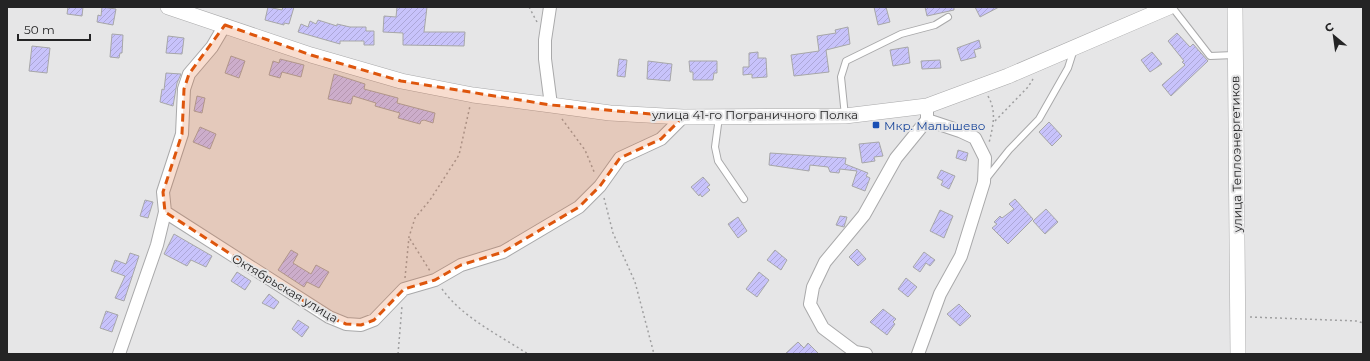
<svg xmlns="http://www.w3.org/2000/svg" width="1370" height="361" viewBox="0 0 1370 361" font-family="Montserrat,sans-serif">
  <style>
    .building { fill: url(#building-hatch); stroke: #a7a7a8 }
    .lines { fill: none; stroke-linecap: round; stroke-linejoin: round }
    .service-casing { stroke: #a9a9aa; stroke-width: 8 }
    .minor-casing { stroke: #a9a9aa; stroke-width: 14 }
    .tertiary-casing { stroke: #a9a9aa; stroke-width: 16 }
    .path { stroke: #9f9fa0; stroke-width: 1.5; stroke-dasharray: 2 3; stroke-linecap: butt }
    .service { stroke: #fff; stroke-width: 6 }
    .minor { stroke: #fff; stroke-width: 12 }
    .tertiary { stroke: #fff; stroke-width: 15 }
    .marked { fill: #de560d; fill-opacity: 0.2; stroke: #de560d; stroke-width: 3; stroke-dasharray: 8 5; stroke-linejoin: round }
    .transit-dot { fill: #1a4fb4; stroke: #e6e6e7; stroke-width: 1.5 }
    .labels { text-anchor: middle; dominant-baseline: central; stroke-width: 4; stroke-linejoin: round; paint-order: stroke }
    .street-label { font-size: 12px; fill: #242425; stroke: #e6e6e7 }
    .transit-label { font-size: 12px; fill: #164399; stroke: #e6e6e7; text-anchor: start }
  </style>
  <defs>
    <pattern id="building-hatch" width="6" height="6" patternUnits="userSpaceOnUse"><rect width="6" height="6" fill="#c8c3fb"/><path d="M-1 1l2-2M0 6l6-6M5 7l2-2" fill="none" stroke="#aca7d7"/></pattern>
  </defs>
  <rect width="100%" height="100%" fill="#e6e6e7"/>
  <path class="building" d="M 68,7 L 83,7 L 82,16 L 67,14 Z
    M 102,7 L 116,9 L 113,25 L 97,22 L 98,15 L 101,16 Z
    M 268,7 L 282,10 L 283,7 L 294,7 L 289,24 L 284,23 L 284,25 L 265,20 Z
    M 397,7 L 427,7 L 424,32 L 465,32 L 464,46 L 403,45 L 403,33 L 383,32 L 384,16 L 396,17 Z
    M 874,7 L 886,7 L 890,22 L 878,25 Z
    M 925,7 L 954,7 L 954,10 L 927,16 Z
    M 975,7 L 999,7 L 980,17 Z
    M 318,20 L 337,26 L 337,24 L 350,27 L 366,27 L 366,31 L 374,31 L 374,45 L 364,45 L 364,41 L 340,41 L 340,44 L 298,32 L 301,24 L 308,27 L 310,21 L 316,24 Z
    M 848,27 L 850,44 L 826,50 L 829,72 L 794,76 L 791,55 L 819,51 L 817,36 L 836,33 L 835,30 Z
    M 1177,33 L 1190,47 L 1193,44 L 1208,61 L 1171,96 L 1162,85 L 1185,65 L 1182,62 L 1184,61 L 1168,41 Z
    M 112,34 L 123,35 L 122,53 L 120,53 L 119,58 L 110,57 Z
    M 168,36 L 184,38 L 182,54 L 166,53 Z
    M 979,40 L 981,48 L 974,50 L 976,57 L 961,61 L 957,48 Z
    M 32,46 L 50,48 L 47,73 L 29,71 Z
    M 908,47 L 910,63 L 893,66 L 890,50 Z
    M 758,52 L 758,58 L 766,58 L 767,77 L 752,78 L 752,74 L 743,75 L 743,67 L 749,67 L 749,53 Z
    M 1152,52 L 1162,64 L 1150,72 L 1141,60 Z
    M 231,56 L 245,61 L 239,78 L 225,73 Z
    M 280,59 L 304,65 L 301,77 L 282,72 L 280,78 L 269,75 L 273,61 L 279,63 Z
    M 619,59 L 627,60 L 625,77 L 617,76 Z
    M 940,60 L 941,68 L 922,69 L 921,61 Z
    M 648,61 L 672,64 L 670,81 L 647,79 Z
    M 689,61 L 717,61 L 717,73 L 714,73 L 713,80 L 693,80 L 693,72 L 690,72 Z
    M 166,73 L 181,74 L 177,83 L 173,106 L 160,102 L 162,89 L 164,90 Z
    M 334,74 L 365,84 L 364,89 L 398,98 L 397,103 L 435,113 L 433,123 L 424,120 L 421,121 L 420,124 L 398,118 L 400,113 L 375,106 L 376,103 L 353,96 L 351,104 L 328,99 Z
    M 197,96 L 205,98 L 202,113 L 194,111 Z
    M 1049,122 L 1062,136 L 1052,146 L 1039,132 Z
    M 200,127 L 216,134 L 210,149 L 193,142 Z
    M 879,142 L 883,156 L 874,157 L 875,161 L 862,163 L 859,144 Z
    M 958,150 L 968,153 L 966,161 L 956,158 Z
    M 770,153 L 846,158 L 845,164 L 868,173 L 866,176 L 870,178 L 865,191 L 852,186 L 857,171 L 840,169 L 839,173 L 830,172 L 828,167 L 810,165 L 809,171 L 769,165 Z
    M 941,170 L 955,176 L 949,189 L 941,185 L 943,181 L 937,178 Z
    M 703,177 L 710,185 L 707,187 L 710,190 L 702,197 L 700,194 L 699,196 L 691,187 Z
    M 1015,199 L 1033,219 L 1008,244 L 992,228 L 997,224 L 994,222 L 1000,216 L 1002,218 L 1014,209 L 1009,204 Z
    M 145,200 L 153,202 L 148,218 L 140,216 Z
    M 1046,209 L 1058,222 L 1045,234 L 1033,221 Z
    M 940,210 L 953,216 L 944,238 L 930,231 Z
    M 840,216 L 847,217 L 844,227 L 836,225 Z
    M 738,217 L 747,231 L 738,238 L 728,224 Z
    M 174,234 L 212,256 L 206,267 L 191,260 L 187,266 L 164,254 Z
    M 857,249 L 866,259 L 858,266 L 849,257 Z
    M 291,250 L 298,254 L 293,263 L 311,274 L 316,265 L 329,272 L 319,288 L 307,282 L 304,287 L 278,270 Z
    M 775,250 L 787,260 L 781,270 L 767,260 Z
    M 924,252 L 935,260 L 930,266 L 926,263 L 920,272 L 913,267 Z
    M 130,253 L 139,256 L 124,301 L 115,298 L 125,276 L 111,271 L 115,260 L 126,264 Z
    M 237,272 L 251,281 L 245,290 L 231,281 Z
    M 759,272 L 769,280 L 757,297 L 746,289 Z
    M 906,278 L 917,287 L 908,297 L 898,289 Z
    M 269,294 L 279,302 L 274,309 L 262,303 Z
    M 959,304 L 971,316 L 960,326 L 947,314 Z
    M 883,309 L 896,319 L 893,322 L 895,324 L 887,335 L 870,322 Z
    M 106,311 L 118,315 L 112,332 L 100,328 Z
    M 298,320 L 309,327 L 302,337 L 292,329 Z
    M 798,342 L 804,348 L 808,343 L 819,354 L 785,354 Z"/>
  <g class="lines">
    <g class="service-casing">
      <path id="service" d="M 1172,7 L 1210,56 L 1234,55
        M 845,116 L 841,77 L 846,61 L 901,34 L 935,25 L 948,17
        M 719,117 L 715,147 L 718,161 L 744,199
        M 986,179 L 1009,150 L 1039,119 L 1068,68 L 1074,49"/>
    </g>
    <g class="minor-casing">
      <path id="minor" d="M 550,7 L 545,40 L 545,59 L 551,105
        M 165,212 L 329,317 L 346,324 L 361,325 L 374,320 L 404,289 L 435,280 L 461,265 L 503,252 L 579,207 L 600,186 L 620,158 L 661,139 L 683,117
        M 119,354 L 157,245 L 165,212 L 163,192 L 182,134 L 184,89 L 189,74 L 212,47 L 225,25
        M 866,354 L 855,352 L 823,328 L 810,304 L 813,287 L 825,262 L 864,215 L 896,158 L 927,120
        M 918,354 L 940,294 L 961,256 L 984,182 L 985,158 L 975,138 L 960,131 L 927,120 L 927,112"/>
    </g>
    <g class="tertiary-casing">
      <path id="tertiary" d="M 168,7 L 311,55 L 401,81 L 473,95 L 551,105 L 610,113 L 683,117 L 845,116 L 927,106 L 1008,76 L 1169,7
        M 1235,7 L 1238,354"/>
    </g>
    <path class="path" d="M 529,7 L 537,22
      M 988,96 C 997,112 993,126 989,143
      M 562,119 L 585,150 L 595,174
      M 995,121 L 1028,87 L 1033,79
      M 604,198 L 613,233 L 635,282 L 654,354
      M 410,239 L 430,271
      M 405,278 L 409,237 L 415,218 L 430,200 L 459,155 L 470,106
      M 442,289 C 463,318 499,335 528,354
      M 1250,317 L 1357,321 L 1363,323
      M 398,354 L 402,306"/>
    <use href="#service" class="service"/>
    <use href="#minor" class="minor"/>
    <use href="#tertiary" class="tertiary"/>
  </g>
  <path class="marked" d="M 225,25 L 311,55 L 401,81 L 551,105 L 683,117 L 661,139 L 620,158 L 600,186 L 579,207 L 503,252 L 461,265 L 435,280 L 404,289 L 374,320 L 361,325 L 346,324 L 329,317 L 165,212 L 163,192 L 182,134 L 184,89 L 189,74 Z"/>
  <rect class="transit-dot" x="872" y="121" width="8" height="8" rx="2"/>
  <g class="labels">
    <g class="street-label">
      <text x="755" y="114">улица 41-го Пограничного Полка</text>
      <text transform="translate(1236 154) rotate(-91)">улица Теплоэнергетиков</text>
      <text transform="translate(285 288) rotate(31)">Октябрьская улица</text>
    </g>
    <g class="transit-label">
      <text x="884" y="125">Мкр. Малышево</text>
    </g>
  </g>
  <rect width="1370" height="361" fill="none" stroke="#242425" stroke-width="16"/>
  <g transform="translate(1334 36) rotate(331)" stroke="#e6e6e7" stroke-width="3" paint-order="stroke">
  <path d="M0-3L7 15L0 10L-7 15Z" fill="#242425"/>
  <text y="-6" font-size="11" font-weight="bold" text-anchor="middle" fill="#242425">С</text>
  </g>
  <path d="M18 34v6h72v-6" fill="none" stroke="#242425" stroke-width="2"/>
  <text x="24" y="34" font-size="12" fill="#242425" stroke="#e6e6e7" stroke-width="3" paint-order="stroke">50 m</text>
</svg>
